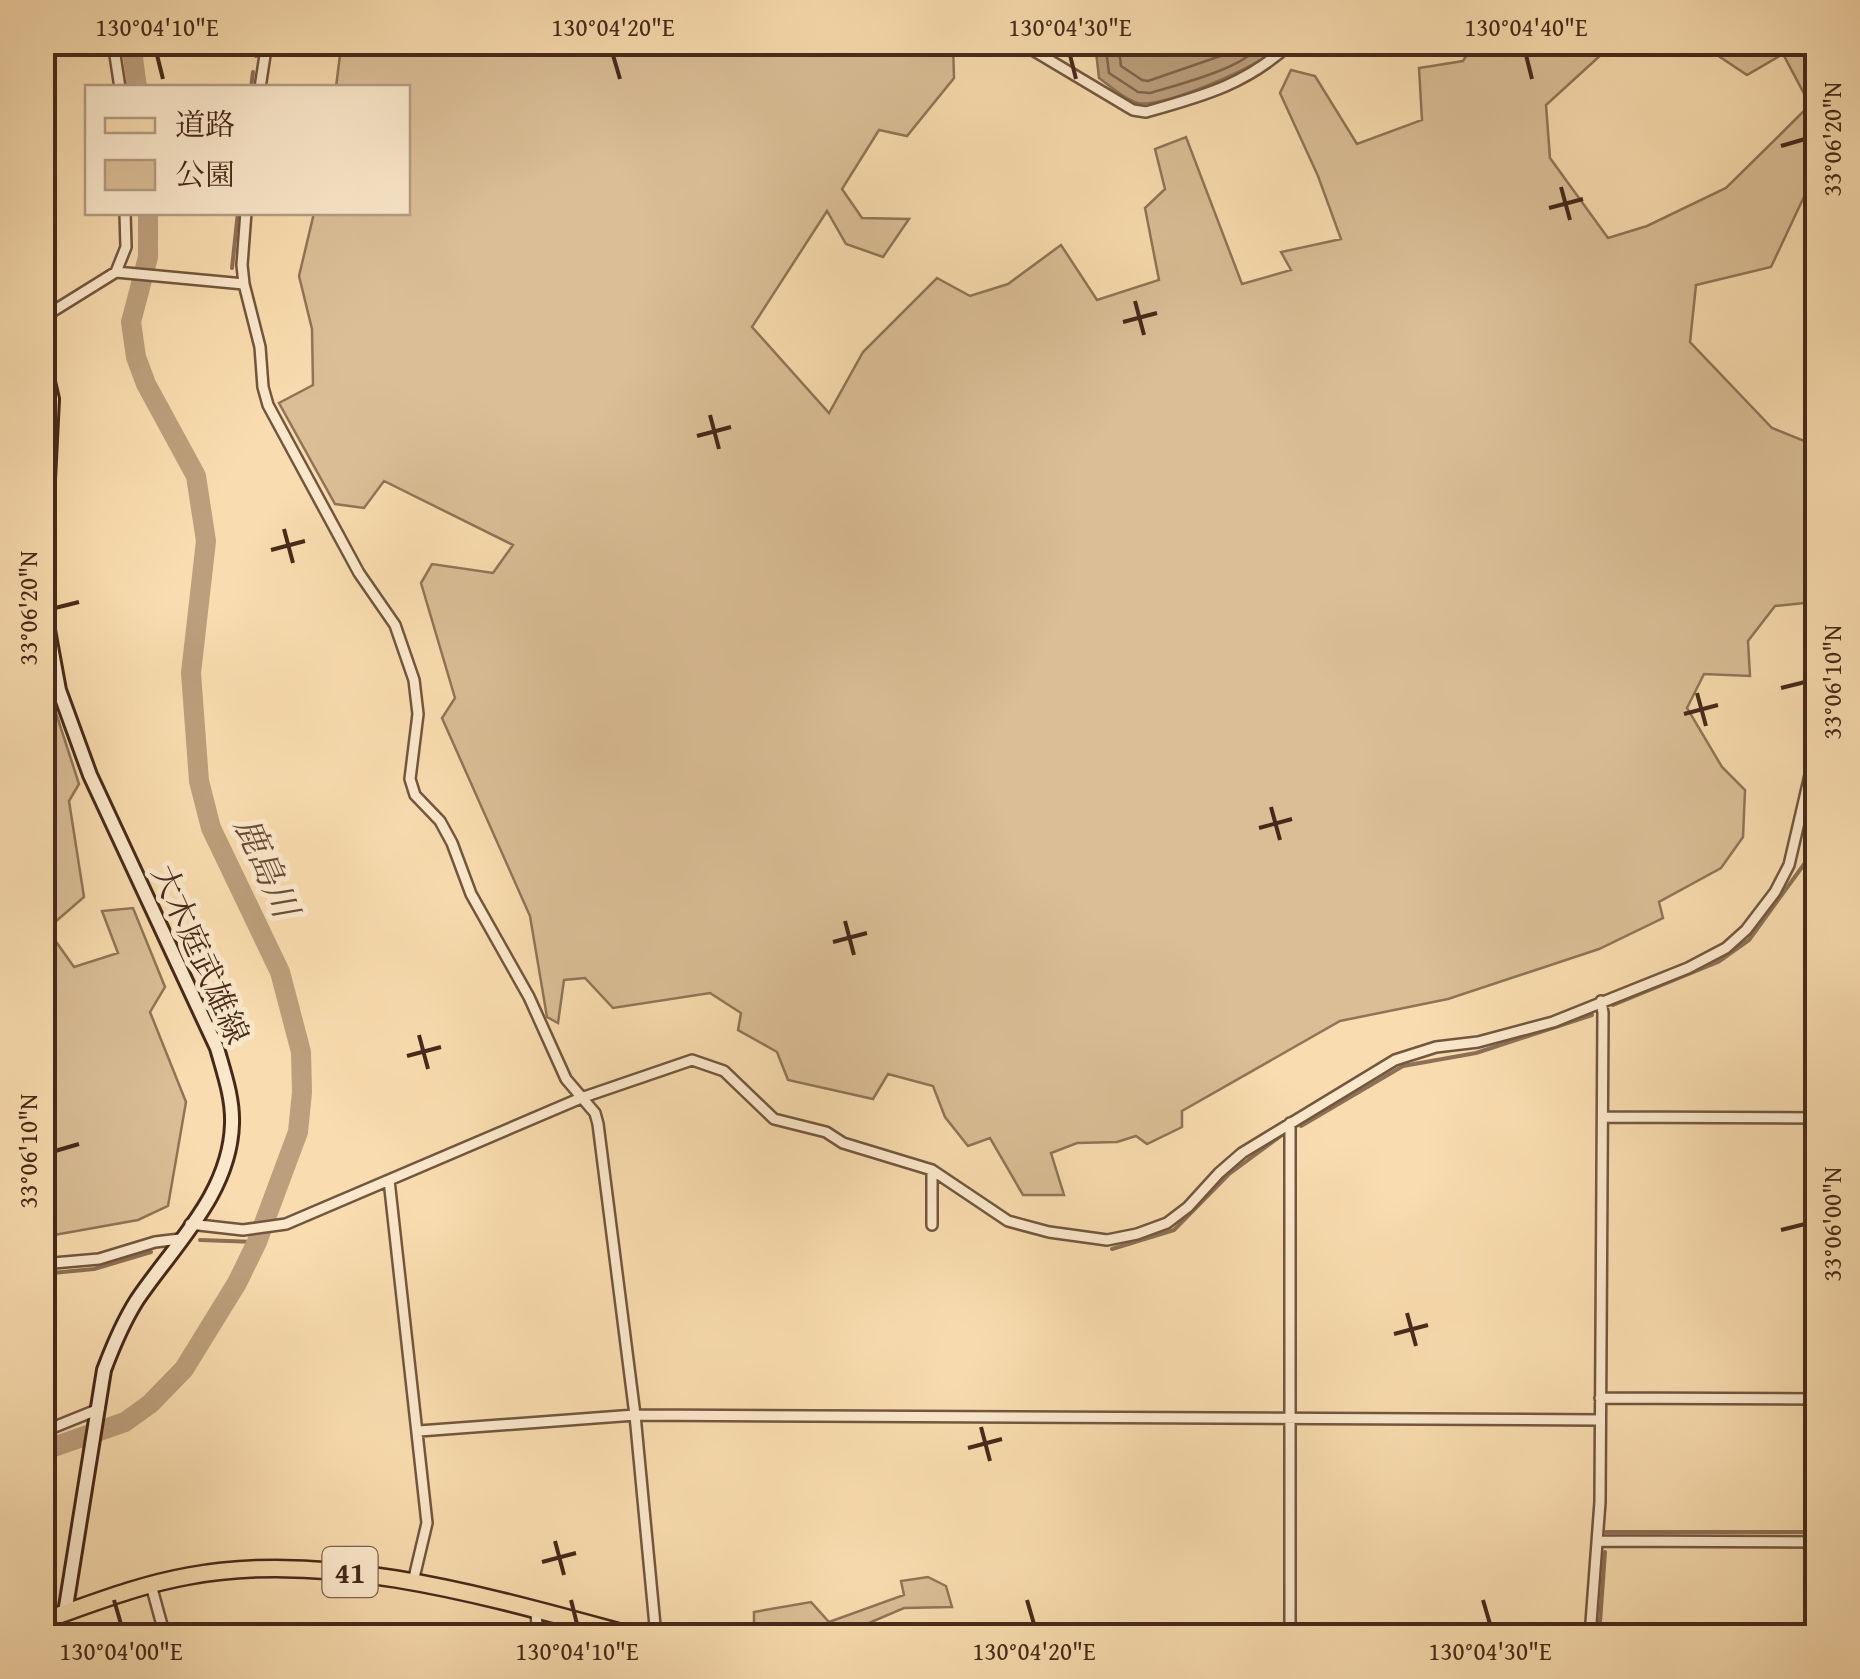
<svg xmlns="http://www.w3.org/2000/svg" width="1860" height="1679" viewBox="0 0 1860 1679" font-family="'Gentium Book Plus','Noto Serif JP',serif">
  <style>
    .green { fill: #dbbe96; stroke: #907458; stroke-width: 2.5 }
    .water { fill: #bc9f7c; stroke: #8d7055; stroke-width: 2.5 }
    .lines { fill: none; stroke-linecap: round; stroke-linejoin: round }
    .shore { stroke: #81644b; stroke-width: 2.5 }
    .stream { stroke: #8d7055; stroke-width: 4 }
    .river { stroke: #bc9f7c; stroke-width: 20 }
    .street-casing { stroke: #73563f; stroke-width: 14 }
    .secondary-casing { stroke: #46291a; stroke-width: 18 }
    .primary-casing { stroke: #46291a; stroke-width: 20 }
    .street { stroke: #fbe8cb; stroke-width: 9 }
    .secondary { stroke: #fbe8cb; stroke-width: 12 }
    .primary { stroke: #f9dcaf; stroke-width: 15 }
    .ticks { fill: none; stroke: #46291a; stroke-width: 4 }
    .labels { text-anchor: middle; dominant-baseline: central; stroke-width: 10; stroke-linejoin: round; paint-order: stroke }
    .shield { fill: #fbe8cb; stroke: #7c624f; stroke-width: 2.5 }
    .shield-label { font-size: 30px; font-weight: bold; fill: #46291a }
    .street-label { font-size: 32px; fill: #46291a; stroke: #fbe8cb }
    .water-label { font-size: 35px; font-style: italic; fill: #694c37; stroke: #fbe8cb }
    .neatline { fill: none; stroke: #46291a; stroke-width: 4 }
    .ticks-label { font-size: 25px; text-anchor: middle; fill: #46291a }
  </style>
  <rect width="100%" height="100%" fill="#f9dcaf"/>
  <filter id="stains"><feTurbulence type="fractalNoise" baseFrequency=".002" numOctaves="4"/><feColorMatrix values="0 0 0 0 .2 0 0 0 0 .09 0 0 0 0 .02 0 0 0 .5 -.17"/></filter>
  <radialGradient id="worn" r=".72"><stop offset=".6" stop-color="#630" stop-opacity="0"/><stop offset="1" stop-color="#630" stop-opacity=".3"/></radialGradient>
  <path class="green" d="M 330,43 L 953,43 L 954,78 L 907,136 L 879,130 L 842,189 L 862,218 L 909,219 L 883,257 L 846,244 L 827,211 L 752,327 L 829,413 L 863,352 L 937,278 L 970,296 L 1008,284 L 1061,245 L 1097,300 L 1159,280 L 1145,208 L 1165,189 L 1155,149 L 1186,137 L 1242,284 L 1291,270 L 1281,252 L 1341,239 L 1318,176 L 1280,93 L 1291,70 L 1315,76 L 1357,144 L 1422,120 L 1419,68 L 1463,61 L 1474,43 L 1614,43 L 1546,105 L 1550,158 L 1608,238 L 1647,226 L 1726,188 L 1810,105 L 1783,54 L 1747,75 L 1711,51 L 1723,43 L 1817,43 L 1817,169 L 1771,267 L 1696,285 L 1690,342 L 1772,428 L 1817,446 L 1817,588 L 1804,603 L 1775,606 L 1748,641 L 1750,676 L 1704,674 L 1687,708 L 1722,767 L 1745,790 L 1743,837 L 1721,868 L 1659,902 L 1663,918 L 1599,949 L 1448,999 L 1340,1021 L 1182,1111 L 1182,1127 L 1147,1144 L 1136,1136 L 1117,1142 L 1077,1143 L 1051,1153 L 1064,1195 L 1023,1195 L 990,1138 L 968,1146 L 945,1117 L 933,1086 L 888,1074 L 873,1099 L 788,1080 L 777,1052 L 738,1030 L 741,1013 L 710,993 L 613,1008 L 585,978 L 564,980 L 558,1023 L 547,1017 L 530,916 L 442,718 L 455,698 L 421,583 L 432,564 L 493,573 L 513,545 L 384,481 L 364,508 L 335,504 L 279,403 L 313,385 L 312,329 L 299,276 L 314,213 L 408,212 L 408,88 L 336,87 L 340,55 Z
    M 56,713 L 79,784 L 69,801 L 84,897 L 47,929 L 74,967 L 118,953 L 102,911 L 133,908 L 165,987 L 150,1012 L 186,1102 L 168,1206 L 138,1220 L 43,1237 L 42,719 Z
    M 928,1577 L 946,1586 L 952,1607 L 904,1608 L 862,1626 L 827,1632 L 825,1636 L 735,1636 L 733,1627 L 754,1627 L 754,1612 L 811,1602 L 829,1622 L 904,1595 L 901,1581 Z"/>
  <path class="water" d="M 1270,42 L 1268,55 C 1248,70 1163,108 1138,103 C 1125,100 1110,86 1099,78 L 1095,43 Z"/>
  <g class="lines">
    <path class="shore" d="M 1105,42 L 1109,73 L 1138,92 L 1150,93 C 1176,85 1251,67 1261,42
      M 1118,42 L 1121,66 L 1142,80 L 1148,81 L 1235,51 L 1247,42"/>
    <path class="stream" d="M 256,56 L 258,42
      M 251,88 L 253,72
      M 232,268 L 238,212
      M 1613,1005 L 1718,962 L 1749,940 L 1818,845
      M 1301,1126 L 1403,1066 L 1476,1053 L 1592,1015
      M 200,1240 L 257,1242
      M 1112,1249 L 1174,1230 L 1229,1174 L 1282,1135
      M 42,1274 L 94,1269 L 151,1252
      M 1606,1532 L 1818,1532
      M 1599,1636 L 1605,1552"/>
    <path class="river" d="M 131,42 L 137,88
      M 42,1451 L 125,1422 L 150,1404 L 184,1369 L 237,1283 L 257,1242 L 298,1132 L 302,1092 L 301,1052 L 280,972 L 211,828 L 199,781 L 191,673 L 206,541 L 196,476 L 146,384 L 136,357 L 131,322 L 148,257 L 148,212"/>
    <g class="street-casing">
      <path id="street" d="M 113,42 L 120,88
        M 1019,42 L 1133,110 L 1146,112 C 1203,96 1248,84 1292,42
        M 260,88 L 267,42
        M 246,212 L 242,265 L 244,284 L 260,347 L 263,387 L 268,405 L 359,573 L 395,625 L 414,680 L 418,714 L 410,779 L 415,795 L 440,821 L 452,843 L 471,894 L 529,997 L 566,1079 L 595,1113 L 598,1124 L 635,1415 L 656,1636
        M 116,272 L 126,247 L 125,212
        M 42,318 L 116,272 L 244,284
        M 1603,1117 L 1818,1118
        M 1290,1123 L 1290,1636
        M 932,1170 L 932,1225
        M 389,1180 L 427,1523 L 413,1582
        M 190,1224 L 243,1230 L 286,1224 L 581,1098 L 692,1060 L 724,1071 L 774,1119 L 826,1132 L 843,1143 L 932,1170 L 1008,1221 L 1049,1232 L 1107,1240 L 1137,1234 L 1167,1223 L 1188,1207 L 1219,1173 L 1242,1153 L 1395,1060 L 1436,1047 L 1478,1042 L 1553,1022 L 1688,968 L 1726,948 L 1746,930 L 1775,892 L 1789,865 L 1810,775 L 1818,760
        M 42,1264 L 99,1259 L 155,1242 L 180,1239
        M 1600,1398 L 1818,1399
        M 419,1431 L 635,1415 L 1600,1420
        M 42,1432 L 99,1409
        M 1597,1541 L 1818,1542
        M 151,1585 L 165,1636
        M 536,1613 L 538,1636
        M 1590,1636 L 1600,1502 L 1603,1013 L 1601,1001"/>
    </g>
    <g class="secondary-casing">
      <path id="secondary" d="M 42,356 L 52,399 L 43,581 L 48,630 L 59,690 L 90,775 L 217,1048 C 224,1073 233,1098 232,1124 C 230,1194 174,1245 137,1300 C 123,1322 113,1346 104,1370 L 65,1613"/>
    </g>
    <g class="primary-casing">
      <path id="primary" d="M 42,1621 C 91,1604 138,1585 189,1576 C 332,1549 496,1599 634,1636"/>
    </g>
    <use href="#street" class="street"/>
    <use href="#secondary" class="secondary"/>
    <use href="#primary" class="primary"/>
  </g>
  <path class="ticks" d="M 157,55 L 163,79M 613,55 L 620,79M 1070,55 L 1076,79M 1526,55 L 1532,79M 1781,146 L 1805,139M 1561,187 L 1570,220M 1549,208 L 1583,199M 1135,301 L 1144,335M 1123,322 L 1157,313M 710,415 L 719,449M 697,436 L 731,427M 284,529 L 293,563M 271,550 L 305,541M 55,608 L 79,602M 1781,688 L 1805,682M 1697,693 L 1706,726M 1684,714 L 1718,705M 1271,807 L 1280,840M 1259,828 L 1292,819M 845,921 L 854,955M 833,942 L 867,933M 419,1035 L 428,1069M 407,1056 L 441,1047M 55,1151 L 79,1144M 1781,1230 L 1805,1224M 1407,1313 L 1416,1346M 1394,1334 L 1428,1325M 981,1427 L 990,1461M 968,1448 L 1002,1439M 555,1541 L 564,1575M 542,1562 L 576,1553M 114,1600 L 121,1624M 571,1600 L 577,1624M 1027,1600 L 1034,1624M 1483,1600 L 1490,1624"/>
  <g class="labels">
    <rect class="shield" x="322.5" y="1547" width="55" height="50" rx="8"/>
    <g class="shield-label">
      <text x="350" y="1572">41</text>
    </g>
    <g class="street-label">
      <text transform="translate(201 954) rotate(66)">大木庭武雄線</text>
    </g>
    <g class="water-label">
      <text transform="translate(267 867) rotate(66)">鹿島川</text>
    </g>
  </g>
  <rect width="1860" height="1679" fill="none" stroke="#f9dcaf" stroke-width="110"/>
  <rect x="85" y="85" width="325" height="130" fill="#fbe8cb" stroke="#b39c84" stroke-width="2.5"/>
  <rect x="105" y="118" width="50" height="15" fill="#f9dcaf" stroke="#b39c84" stroke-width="2.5"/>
  <text x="175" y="135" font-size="30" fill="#46291a">道路</text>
  <rect x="105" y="160" width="50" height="30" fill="#dbbe96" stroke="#b39c84" stroke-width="2.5"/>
  <text x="175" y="185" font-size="30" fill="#46291a">公園</text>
  <rect x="55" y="55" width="1750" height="1569" class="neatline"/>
  <g class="ticks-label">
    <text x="157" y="36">130°04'10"E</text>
    <text x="613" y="36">130°04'20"E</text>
    <text x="1070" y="36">130°04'30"E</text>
    <text x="1526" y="36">130°04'40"E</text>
    <text transform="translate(1832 139) rotate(-90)" y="9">33°06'20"N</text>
    <text transform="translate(28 608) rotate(-90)" y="9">33°06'20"N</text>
    <text transform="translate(1832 682) rotate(-90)" y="9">33°06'10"N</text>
    <text transform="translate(28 1151) rotate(-90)" y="9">33°06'10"N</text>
    <text transform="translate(1832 1224) rotate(-90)" y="9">33°06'00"N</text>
    <text x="121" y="1660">130°04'00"E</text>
    <text x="577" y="1660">130°04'10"E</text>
    <text x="1034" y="1660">130°04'20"E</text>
    <text x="1490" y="1660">130°04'30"E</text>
  </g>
  <rect width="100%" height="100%" filter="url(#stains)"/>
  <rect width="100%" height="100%" fill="url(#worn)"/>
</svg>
